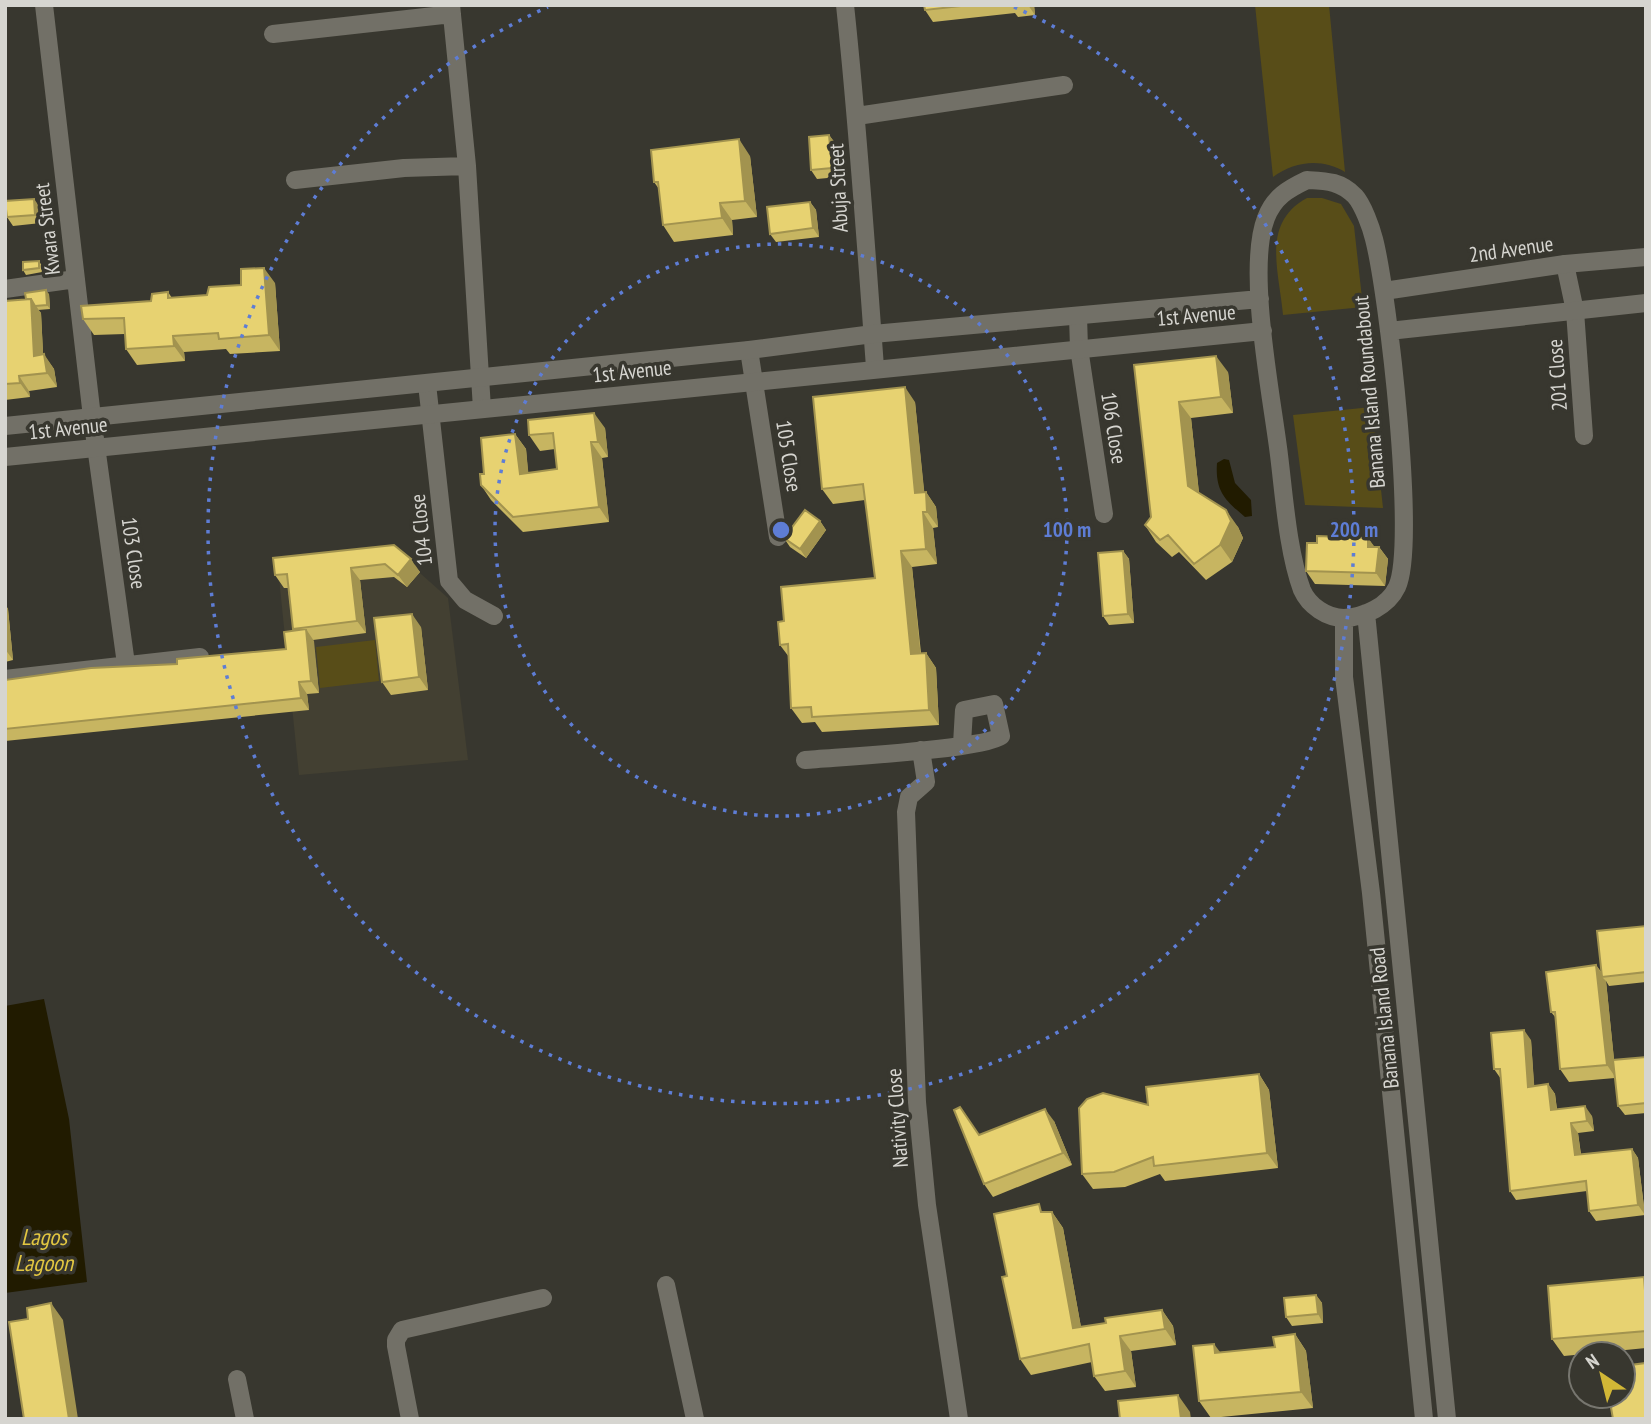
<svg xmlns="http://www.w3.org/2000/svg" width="1651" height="1424" viewBox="0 0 1651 1424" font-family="'PT Sans Narrow',sans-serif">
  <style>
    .built { fill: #434032 }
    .green { fill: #584d18 }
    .water { fill: #211b00 }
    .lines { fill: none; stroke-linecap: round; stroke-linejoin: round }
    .street { stroke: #727067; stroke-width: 18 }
    .secondary { stroke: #727067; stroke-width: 18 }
    .wall { fill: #c7b561 }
    .shaded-wall { fill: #a2934f }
    .building { fill: #e7d271; stroke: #a2934f; stroke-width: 2 }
    .ring { fill: none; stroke: #5e7dd5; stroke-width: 3.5; stroke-dasharray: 3.5 7 }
    .labels { text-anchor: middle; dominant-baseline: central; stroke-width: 7; stroke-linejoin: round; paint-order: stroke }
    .street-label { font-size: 21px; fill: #d6d5d0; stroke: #38372f }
    .water-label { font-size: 23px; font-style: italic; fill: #e3c741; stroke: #38372f }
    .centre { fill: #5e7dd5; stroke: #38372f; stroke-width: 3.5 }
    .ring-label { font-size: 21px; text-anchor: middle; font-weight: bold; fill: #5e7dd5; stroke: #38372f; stroke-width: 7; stroke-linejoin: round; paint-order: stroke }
  </style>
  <rect width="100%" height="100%" fill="#38372f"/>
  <path class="built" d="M 403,558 L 448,598 L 468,760 L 299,775 L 278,568 Z"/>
  <path class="green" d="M 1255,5 L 1329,5 L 1345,172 C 1322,158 1295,161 1273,177 Z
    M 1307,198 L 1322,198 L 1341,204 L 1354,226 L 1363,307 L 1283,315 C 1279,270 1261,223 1307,198 Z
    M 1372,407 L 1383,508 L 1305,505 L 1293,415 Z
    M 375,640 L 379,681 L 320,688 L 316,647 Z"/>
  <path class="water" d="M 1224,459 L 1229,460 L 1235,483 L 1251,500 L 1252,516 L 1245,517 C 1225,500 1215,491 1217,463 Z
    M 44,999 L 69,1119 L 87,1282 L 5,1293 L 5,1006 Z"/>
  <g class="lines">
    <path class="street" d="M 44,5 L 92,417 L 126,664
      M 451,5 L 467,166 L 482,409
      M 845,5 C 858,126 866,247 875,367
      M 273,34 L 452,14
      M 857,116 L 1064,85
      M 295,180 L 404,168 L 467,166
      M 1565,264 L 1575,311 L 1584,436
      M 5,289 L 76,279
      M 1078,316 L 1079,348 L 1104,514
      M 749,350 L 778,537
      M 427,384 L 449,581 L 465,600 L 494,616
      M 5,679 L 200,657
      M 921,750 L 926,782 L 909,797 L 906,812 L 917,1102 L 927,1205 L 959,1419
      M 805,760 C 837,757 982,750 1001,736 L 994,704 L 964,710 L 962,744
      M 666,1285 L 695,1419
      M 237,1379 L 245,1419
      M 410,1419 L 396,1346 L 396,1340 L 402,1330 L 543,1298"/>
    <path class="secondary" d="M 1307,180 C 1327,181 1340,181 1355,196 C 1363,205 1371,227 1374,239 C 1388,293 1417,544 1397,587 C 1388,606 1365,617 1344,618 C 1327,618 1309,606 1302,590 C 1288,553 1284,495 1279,455 C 1272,397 1246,269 1266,218 C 1274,197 1288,189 1307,180 Z
      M 1384,291 L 1565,264 L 1646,257
      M 1389,331 L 1646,303
      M 5,426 L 749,350 L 873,334 L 1260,299
      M 5,457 C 425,415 844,371 1263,331
      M 1366,613 L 1447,1419
      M 1344,618 L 1344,677 L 1371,893 L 1424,1419"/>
  </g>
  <path class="wall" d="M 924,5 L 1034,5 L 1035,15 L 1018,17 L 1015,13 L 933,22 L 925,10 Z
    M 829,135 L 835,143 L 838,177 L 817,179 L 811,170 Z
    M 750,156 L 757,217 L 732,220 L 733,235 L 674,242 L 663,225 L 659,189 L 654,182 Z
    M 810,202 L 816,210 L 819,237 L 776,242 L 770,234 Z
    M 40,207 L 41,223 L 13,226 L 7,217 Z
    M 39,261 L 42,266 L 42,272 L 26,275 L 23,270 Z
    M 275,283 L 280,351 L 230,354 L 226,349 L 184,352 L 185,361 L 137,365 L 126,349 L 125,334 L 94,335 L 83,319 L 151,301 L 168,292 L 172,298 L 207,295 Z
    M 49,294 L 50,309 L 38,310 L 41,313 L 43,354 L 54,369 L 57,387 L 29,391 L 30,397 L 5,400 L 5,301 L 26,299 Z
    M 1134,365 L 1228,372 L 1233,413 L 1191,418 L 1199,493 L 1238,527 L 1243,538 L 1232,562 L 1206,580 L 1179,552 L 1172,557 L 1156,542 L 1145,525 L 1151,517 Z
    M 915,402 L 924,492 L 926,492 L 936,507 L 938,527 L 933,528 L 937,564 L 912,567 L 921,653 L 926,653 L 936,668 L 939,725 L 822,732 L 815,722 L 802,723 L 791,708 L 789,657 L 780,645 L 784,621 L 875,578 L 865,500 L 833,504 L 822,489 Z
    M 605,428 L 608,457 L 602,458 L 609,522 L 523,532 L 491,500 L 481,485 L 484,474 L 515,434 L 526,449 L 528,473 L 557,469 L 555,449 L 540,451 L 529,435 Z
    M 820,521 L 826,530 L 806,558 L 790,547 L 784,538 Z
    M 1368,538 L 1374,547 L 1379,547 L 1388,559 L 1385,586 L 1315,584 L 1306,571 L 1317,543 Z
    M 394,545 L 420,572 L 407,587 L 394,577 L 360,580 L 366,633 L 313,640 L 319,693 L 307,694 L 309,710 L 5,741 L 5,680 L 177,664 L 286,649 L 295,631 L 293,629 L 288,588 L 284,588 L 275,575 Z
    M 1123,551 L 1129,559 L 1134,623 L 1109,625 L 1103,616 Z
    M 5,604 L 8,609 L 13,660 L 5,662 Z
    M 421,627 L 428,690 L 391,695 L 382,682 Z
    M 1646,926 L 1646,982 L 1609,986 L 1606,981 L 1614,1060 L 1646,1057 L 1646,1113 L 1625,1115 L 1618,1106 L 1615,1078 L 1569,1082 L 1560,1069 L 1556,1018 L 1551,1012 L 1596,965 L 1602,973 Z
    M 1531,1040 L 1534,1086 L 1548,1084 L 1555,1094 L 1557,1109 L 1592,1116 L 1594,1131 L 1578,1133 L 1581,1154 L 1632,1149 L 1638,1158 L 1645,1215 L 1596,1221 L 1589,1211 L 1587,1191 L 1516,1200 L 1510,1191 L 1501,1079 L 1494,1069 Z
    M 1259,1074 L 1269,1090 L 1278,1168 L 1165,1181 L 1160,1174 L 1125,1187 L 1093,1189 L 1082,1174 L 1148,1105 Z
    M 1054,1121 L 1072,1165 L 993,1197 L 984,1184 L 979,1135 Z
    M 1044,1212 L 1052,1212 L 1063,1228 L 1081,1327 L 1106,1323 L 1162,1310 L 1173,1326 L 1176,1345 L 1131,1351 L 1136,1387 L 1105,1391 L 1094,1376 L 1092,1362 L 1031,1375 L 1020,1359 L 1007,1276 Z
    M 1644,1277 L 1646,1280 L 1646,1348 L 1564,1356 L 1552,1339 Z
    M 1316,1295 L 1322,1303 L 1323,1323 L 1292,1326 L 1286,1317 Z
    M 1295,1334 L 1306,1351 L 1313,1408 L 1211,1418 L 1199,1401 L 1220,1352 L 1275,1347 Z"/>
  <path class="shaded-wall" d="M 1028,5 L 1034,5 L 1035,15 Z
    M 829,135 L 835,143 L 838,177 L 832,168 Z
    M 739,139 L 750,156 L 757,217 L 745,201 Z
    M 34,199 L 40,207 L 41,223 L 35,215 Z
    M 810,202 L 816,210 L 819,237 L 813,228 Z
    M 720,203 L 732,220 L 733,235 L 722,218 Z
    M 264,268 L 275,283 L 280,351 L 269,335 Z
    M 46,290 L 49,294 L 50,309 L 47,305 Z
    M 31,299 L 41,313 L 44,370 L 34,356 Z
    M 173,336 L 184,352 L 185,361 L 174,346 Z
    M 44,354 L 54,369 L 57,387 L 47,373 Z
    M 1216,356 L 1228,372 L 1233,413 L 1221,397 Z
    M 19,376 L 29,391 L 30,397 L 20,383 Z
    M 905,387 L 915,402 L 926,508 L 915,493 Z
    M 1179,402 L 1191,418 L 1200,503 L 1188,486 Z
    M 594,413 L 605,428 L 608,457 L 598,442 Z
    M 515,434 L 526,449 L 530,489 L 520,474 Z
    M 591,442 L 602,458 L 609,522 L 599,507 Z
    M 926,492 L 936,507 L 938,527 L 927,512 Z
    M 1226,510 L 1238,527 L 1243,538 L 1232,562 L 1220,545 Z
    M 923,512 L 933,528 L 937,564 L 926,549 Z
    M 820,521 L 826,530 L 806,558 L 800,549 Z
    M 1368,538 L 1377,550 L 1368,547 Z
    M 1379,547 L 1388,559 L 1385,586 L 1376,573 Z
    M 901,551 L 912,567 L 922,669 L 911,654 Z
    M 1123,551 L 1129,559 L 1134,623 L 1128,614 Z
    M 411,559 L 420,572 L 407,587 L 398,575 Z
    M 351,568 L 360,580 L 366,633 L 357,621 Z
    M 5,604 L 8,609 L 13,660 L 5,649 Z
    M 412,614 L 421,627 L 428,690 L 419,677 Z
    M 306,629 L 314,641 L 319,693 L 311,681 Z
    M 926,653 L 936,668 L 939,725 L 929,710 Z
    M 299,682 L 307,694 L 309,710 L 301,698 Z
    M 1596,965 L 1604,977 L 1602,977 L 1606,981 L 1616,1078 L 1607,1065 Z
    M 1524,1030 L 1531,1040 L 1535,1096 L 1528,1087 Z
    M 1259,1074 L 1269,1090 L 1278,1168 L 1267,1153 Z
    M 1548,1084 L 1555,1094 L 1558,1120 L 1551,1110 Z
    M 1585,1106 L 1592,1116 L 1594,1131 L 1587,1121 Z
    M 1045,1109 L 1054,1121 L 1072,1165 L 1063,1153 Z
    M 1571,1123 L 1578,1133 L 1582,1165 L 1575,1155 Z
    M 1632,1149 L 1638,1158 L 1645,1215 L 1638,1205 Z
    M 1052,1212 L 1063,1228 L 1084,1344 L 1073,1328 Z
    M 1316,1295 L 1322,1303 L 1323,1323 L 1318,1314 Z
    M 51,1303 L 63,1320 L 78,1419 L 69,1419 Z
    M 1162,1310 L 1173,1326 L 1176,1345 L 1165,1329 Z
    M 1295,1334 L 1306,1351 L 1313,1408 L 1301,1392 Z
    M 1120,1336 L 1131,1351 L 1136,1387 L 1125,1371 Z
    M 1214,1344 L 1226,1360 L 1215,1353 Z
    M 1178,1395 L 1190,1412 L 1191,1419 L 1181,1419 Z"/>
  <path class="building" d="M 924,5 L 970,5 L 925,10 Z
    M 829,135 L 832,168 L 811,170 L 809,137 Z
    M 739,139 L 745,201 L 720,203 L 722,218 L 663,225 L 658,182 L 654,182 L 651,150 Z
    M 34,199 L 35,215 L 7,217 L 5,201 Z
    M 810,202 L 813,228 L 770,234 L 767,207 Z
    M 39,261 L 39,268 L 23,270 L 23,262 Z
    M 264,268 L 269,335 L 219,339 L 218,333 L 173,336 L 174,346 L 126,349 L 124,318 L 83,319 L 81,306 L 151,301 L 152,294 L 168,292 L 168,298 L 207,295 L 209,287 L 241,285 L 241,269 Z
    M 46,290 L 47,305 L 35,306 L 31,299 L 26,299 L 25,293 Z
    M 31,299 L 34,356 L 44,354 L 47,373 L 19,376 L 20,383 L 5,384 L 5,301 Z
    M 1216,356 L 1221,397 L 1179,402 L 1188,486 L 1226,510 L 1231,521 L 1220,545 L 1194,564 L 1168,535 L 1160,540 L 1145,525 L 1151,517 L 1134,365 Z
    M 905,387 L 915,493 L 926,492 L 927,512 L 923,512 L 926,549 L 901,551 L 911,654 L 926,653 L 929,710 L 812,717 L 811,707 L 791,708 L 788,644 L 780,645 L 778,622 L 784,621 L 781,587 L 875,578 L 863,484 L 822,489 L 813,397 Z
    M 594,413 L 598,442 L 591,442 L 599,507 L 513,517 L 481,485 L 480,474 L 484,474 L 481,438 L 515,434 L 520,474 L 557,469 L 553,433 L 529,435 L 528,420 Z
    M 805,510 L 820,521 L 800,549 L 784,538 Z
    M 1317,536 L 1368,538 L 1368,547 L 1379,547 L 1376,573 L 1306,571 L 1307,543 L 1317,543 Z
    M 394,545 L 411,559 L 398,575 L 385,564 L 351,568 L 357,621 L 293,629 L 287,574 L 275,575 L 273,558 Z
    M 1123,551 L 1128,614 L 1103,616 L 1098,553 Z
    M 412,614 L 419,677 L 382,682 L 374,618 Z
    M 306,629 L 311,681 L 299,682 L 301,698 L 5,729 L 5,680 L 91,668 L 177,664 L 177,659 L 286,649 L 284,632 Z
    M 1646,926 L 1646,972 L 1602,977 L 1597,931 Z
    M 1596,965 L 1607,1065 L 1560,1069 L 1555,1012 L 1551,1012 L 1546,972 Z
    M 1524,1030 L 1528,1087 L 1548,1084 L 1551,1110 L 1585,1106 L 1587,1121 L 1571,1123 L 1575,1155 L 1632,1149 L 1638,1205 L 1589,1211 L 1586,1181 L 1510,1191 L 1500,1069 L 1494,1069 L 1491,1033 Z
    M 1646,1057 L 1646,1103 L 1618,1106 L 1613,1060 Z
    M 1259,1074 L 1267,1153 L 1154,1166 L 1153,1157 L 1114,1172 L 1082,1174 L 1079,1108 L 1087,1099 L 1103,1093 L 1148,1105 L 1146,1087 Z
    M 960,1107 L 979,1135 L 1045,1109 L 1063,1153 L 984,1184 L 954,1110 Z
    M 1039,1204 L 1041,1212 L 1052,1212 L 1073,1328 L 1106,1323 L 1105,1318 L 1162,1310 L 1165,1329 L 1120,1336 L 1125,1371 L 1094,1376 L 1089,1344 L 1020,1359 L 1002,1277 L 1007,1276 L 994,1214 Z
    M 1644,1277 L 1646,1304 L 1646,1331 L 1552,1339 L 1548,1286 Z
    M 1316,1295 L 1318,1314 L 1286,1317 L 1284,1298 Z
    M 51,1303 L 69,1419 L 24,1419 L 9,1322 L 28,1319 L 27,1308 Z
    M 1295,1334 L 1301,1392 L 1199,1401 L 1193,1346 L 1214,1344 L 1215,1353 L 1275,1347 L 1273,1337 Z
    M 1646,1363 L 1646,1419 L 1613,1419 L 1609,1396 L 1623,1396 L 1623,1366 Z
    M 1178,1395 L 1181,1419 L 1120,1419 L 1118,1401 Z"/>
  <g class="ring">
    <circle cx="781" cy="530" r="286"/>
    <path d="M1014 7A573 573 0 1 1 548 7"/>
  </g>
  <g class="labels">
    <g class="street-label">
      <text transform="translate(838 188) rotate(-93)">Abuja Street</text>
      <text transform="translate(47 229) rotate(-97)">Kwara Street</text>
      <text transform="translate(1511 249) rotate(-8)">2nd Avenue</text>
      <text transform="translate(1196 315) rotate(-5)">1st Avenue</text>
      <text transform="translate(632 371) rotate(-6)">1st Avenue</text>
      <text transform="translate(1557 375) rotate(-94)">201 Close</text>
      <text transform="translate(1369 392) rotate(-95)">Banana Island Roundabout</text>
      <text transform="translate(68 428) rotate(-6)">1st Avenue</text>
      <text transform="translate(1114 428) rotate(81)">106 Close</text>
      <text transform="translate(789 456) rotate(81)">105 Close</text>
      <text transform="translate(421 530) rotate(-96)">104 Close</text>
      <text transform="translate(134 553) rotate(82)">103 Close</text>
      <text transform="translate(1384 1018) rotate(-96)">Banana Island Road</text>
      <text transform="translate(897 1118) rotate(-94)">Nativity Close</text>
    </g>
    <g class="water-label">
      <text x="44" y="1236">Lagos<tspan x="44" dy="26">Lagoon</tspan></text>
    </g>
  </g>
  <circle cx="781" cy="530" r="10" class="centre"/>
  <g class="ring-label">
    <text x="1067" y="537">100 m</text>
    <text x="1354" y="537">200 m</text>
  </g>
  <rect width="1651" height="1424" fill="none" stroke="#d6d5d0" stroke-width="14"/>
  <g transform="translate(1602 1375) rotate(325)"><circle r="33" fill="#38372f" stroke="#77766f" stroke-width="2"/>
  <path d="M0-5L12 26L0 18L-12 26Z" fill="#d2b736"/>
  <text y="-10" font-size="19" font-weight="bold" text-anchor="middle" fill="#d6d5d0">N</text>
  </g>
</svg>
